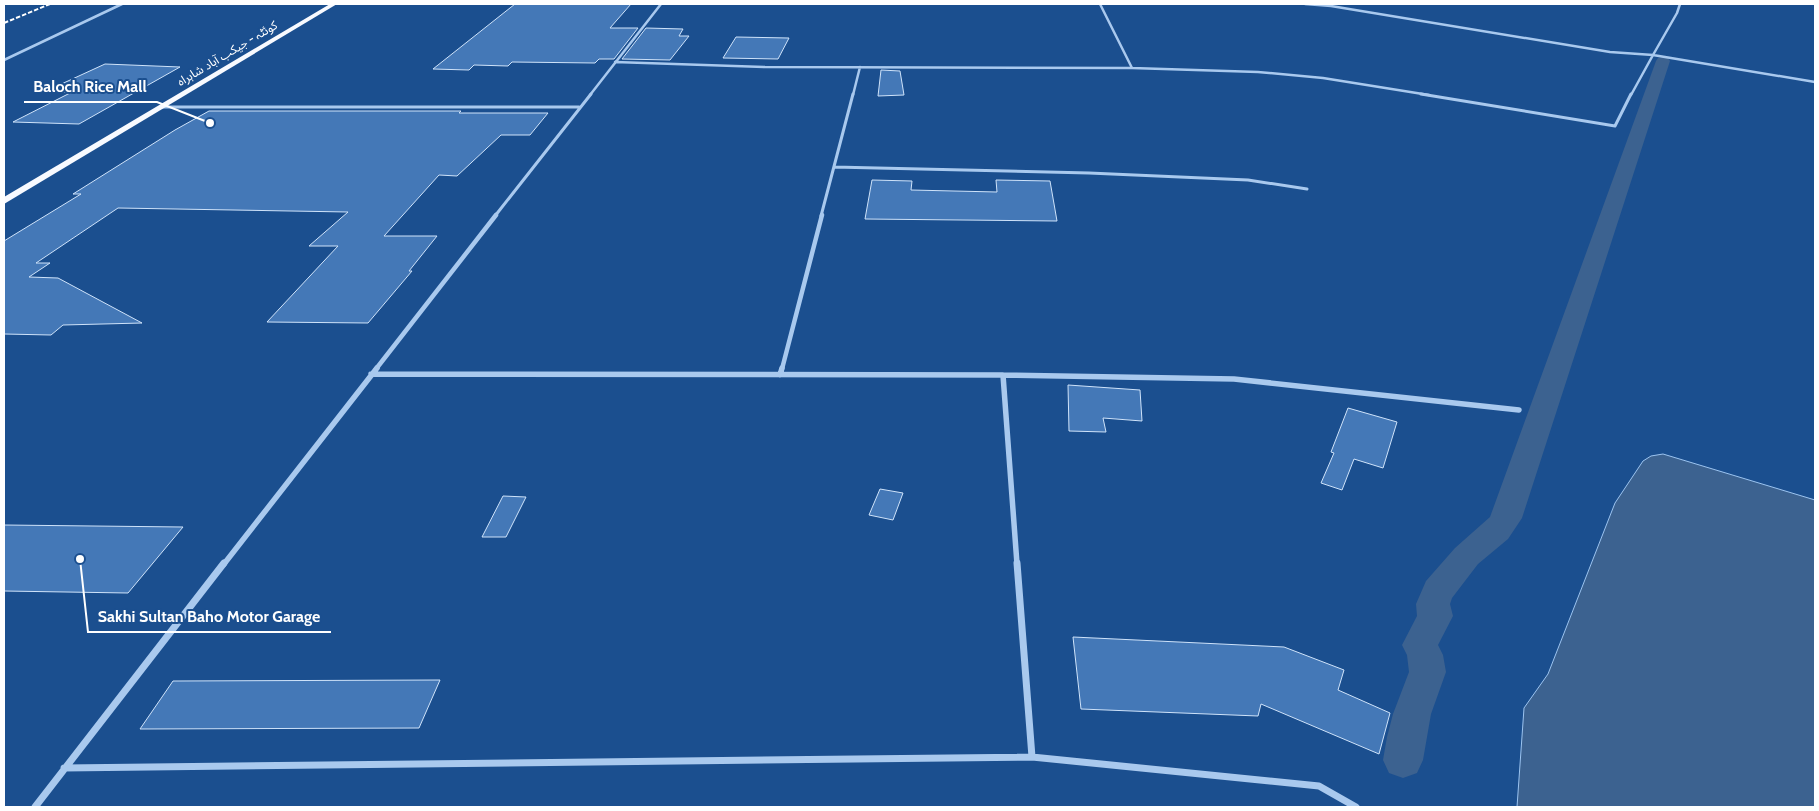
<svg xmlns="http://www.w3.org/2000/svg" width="1819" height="811" viewBox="0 0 1819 811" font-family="Cabin,'Noto Sans Arabic',sans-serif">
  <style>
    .water { fill: #3c6290; stroke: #9cc4f0 }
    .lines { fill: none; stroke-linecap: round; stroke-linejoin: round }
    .canal { fill: #3c6290; fill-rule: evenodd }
    .building { fill: #4478b7; stroke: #cfe3fa }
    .minor-far4 { stroke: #a9c9ee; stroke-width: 2.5 }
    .minor-far3 { stroke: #a9c9ee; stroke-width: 3 }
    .minor-far2 { stroke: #a9c9ee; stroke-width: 4.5 }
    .minor-far1 { stroke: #a9c9ee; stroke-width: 5.5 }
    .minor { stroke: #a9c9ee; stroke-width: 7 }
    .trunk { fill: #f8faff; fill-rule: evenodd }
    .rail { stroke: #fff; stroke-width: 2; stroke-dasharray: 4.5 2; stroke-linecap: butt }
    .labels { text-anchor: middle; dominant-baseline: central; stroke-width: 4; stroke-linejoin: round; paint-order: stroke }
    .far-street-label { font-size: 12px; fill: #fff; stroke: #1b4f8f }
    .leader { fill: none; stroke: #fff; stroke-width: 2 }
    .callout-dot { fill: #fff; stroke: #1b4f8f; stroke-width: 2 }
    .callout-label { font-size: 16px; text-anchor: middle; font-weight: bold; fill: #fff; stroke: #1b4f8f; stroke-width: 4; stroke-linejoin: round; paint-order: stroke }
  </style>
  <rect width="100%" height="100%" fill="#1b4f8f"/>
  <path class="water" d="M 1663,454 L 1815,500 L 1815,807 L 1517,807 L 1524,708 L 1548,674 L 1615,503 L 1643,461 L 1651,456 Z"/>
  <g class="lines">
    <path class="canal" d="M 1663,57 L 1668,58 L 1670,61 L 1522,518 L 1508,539 L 1478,564 L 1452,598 L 1450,604 L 1453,616 L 1438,645 L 1443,655 L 1446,672 L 1431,714 L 1423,760 L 1417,773 L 1403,778 L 1389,773 L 1383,760 L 1387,737 L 1393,714 L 1409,672 L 1407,655 L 1402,645 L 1417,616 L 1416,604 L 1426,581 L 1455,548 L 1490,517 L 1656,61 L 1658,58 Z"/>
  </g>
  <path class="building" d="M 515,4 L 631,4 L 610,28 L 638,28 L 614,59 L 599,59 L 595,63 L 512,62 L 508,66 L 474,65 L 469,70 L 433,69 Z
    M 646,28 L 683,29 L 679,36 L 689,36 L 670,60 L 622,59 Z
    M 736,37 L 789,38 L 778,59 L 723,58 Z
    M 105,64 L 180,67 L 79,124 L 13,122 L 72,92 L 44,92 Z
    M 881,70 L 900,71 L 904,95 L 878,96 Z
    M 209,111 L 461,111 L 459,113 L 548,113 L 530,135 L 501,135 L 457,176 L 439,175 L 384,236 L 437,236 L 409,271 L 412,271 L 368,323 L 267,322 L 338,246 L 309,246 L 348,212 L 118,208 L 36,263 L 50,263 L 29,277 L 58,278 L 142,323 L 63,325 L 51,335 L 4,334 L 4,241 L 81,194 L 73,194 L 175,130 Z
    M 872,180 L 912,181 L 911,190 L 997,192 L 996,180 L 1050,181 L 1057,221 L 865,219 Z
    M 1068,385 L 1140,390 L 1142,421 L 1103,418 L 1106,432 L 1069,431 Z
    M 1348,408 L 1397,422 L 1383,468 L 1354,459 L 1342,490 L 1321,483 L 1334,453 L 1331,452 Z
    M 880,489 L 903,493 L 893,520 L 869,515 Z
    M 503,496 L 526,497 L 506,537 L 482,537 Z
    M 4,525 L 183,527 L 128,593 L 4,591 Z
    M 1073,637 L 1284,647 L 1344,670 L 1338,690 L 1390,713 L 1379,754 L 1261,704 L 1258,716 L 1081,709 Z
    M 440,680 L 419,728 L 140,729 L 173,681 Z"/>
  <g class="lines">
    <path class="minor-far4" d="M 1100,4 L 1132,68 L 1258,72 L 1323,78 L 1429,95
      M 1305,4 L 1331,6 L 1610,52 L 1653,55 L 1677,13 L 1680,4
      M 4,60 L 122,4
      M 615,62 L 765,67 L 1132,68
      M 590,95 L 661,4
      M 853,95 L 860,67
      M 1631,95 L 1653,55 L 1815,82"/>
    <path class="minor-far3" d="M 1421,94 L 1615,126 L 1631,94
      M 161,107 L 579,107
      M 834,167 L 1089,173 L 1248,180 L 1307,189
      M 495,216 L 591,94
      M 821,216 L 853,94"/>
    <path class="minor-far2" d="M 376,369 L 496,215
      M 782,369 L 822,215"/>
    <path class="minor-far1" d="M 371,374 L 1003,375 L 1234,379 L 1519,410
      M 780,375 L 782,368
      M 1003,375 L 1017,564
      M 224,564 L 377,368"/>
    <path class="minor" d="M 1017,563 L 1032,757
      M 64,768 L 1032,757 L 1319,786 L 1356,807
      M 35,807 L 224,563"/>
    <path class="trunk" d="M 330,4 L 337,4 L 4,204 L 4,197 Z"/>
    <path class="rail" d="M 4,23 L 50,4"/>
  </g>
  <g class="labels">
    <g class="far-street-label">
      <text transform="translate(227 53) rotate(-31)">کوئٹہ - جیکب آباد شاہراہ</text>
    </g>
  </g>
  <path class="leader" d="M210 123L157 102H24M80 559L88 632H331"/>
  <g class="callout-dot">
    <circle cx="210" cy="123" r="5"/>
    <circle cx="80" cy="559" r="5"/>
  </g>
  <g class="callout-label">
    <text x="90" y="92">Baloch Rice Mall</text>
    <text x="209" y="622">Sakhi Sultan Baho Motor Garage</text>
  </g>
  <rect width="1819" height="811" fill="none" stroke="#ffffff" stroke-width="10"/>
</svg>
